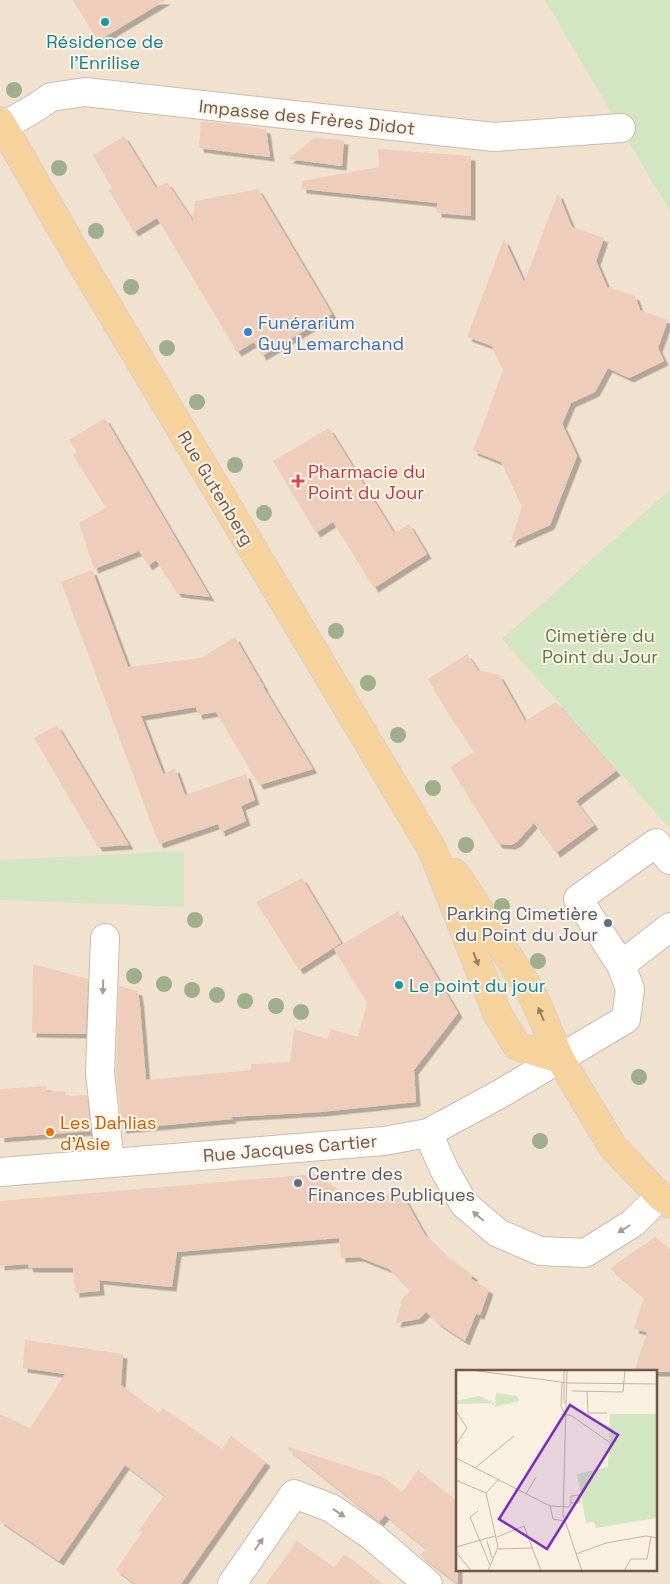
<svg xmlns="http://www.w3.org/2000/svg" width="670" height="1584" viewBox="0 0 670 1584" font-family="'Space Grotesk',sans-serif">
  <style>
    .residential { fill: #f1e2d0; fill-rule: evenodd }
    .green { fill: #d1e6c1 }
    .building { fill: #eecebb; filter: url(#shadow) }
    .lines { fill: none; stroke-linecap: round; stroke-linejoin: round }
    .minor-casing { stroke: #cdbaac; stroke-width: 30 }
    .major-casing { stroke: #d7d0cc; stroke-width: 30 }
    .minor { stroke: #fff; stroke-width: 28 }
    .major { stroke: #f6d39d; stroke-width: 28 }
    .tree { fill: #a0af8b }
    .oneway { fill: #987c63 }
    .oneway2 { fill: #a99a92 }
    .culture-dot { fill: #0f9aa8; stroke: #fef4e7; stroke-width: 2 }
    .shop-dot { fill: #3f7fe0; stroke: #fef4e7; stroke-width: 2 }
    .health-dot { fill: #e0444e; stroke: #fef4e7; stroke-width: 2 }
    .service-dot { fill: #5c6f8a; stroke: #fef4e7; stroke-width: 2 }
    .food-dot { fill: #e8710a; stroke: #fef4e7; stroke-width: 2 }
    .labels { text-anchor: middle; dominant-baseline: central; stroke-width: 4; stroke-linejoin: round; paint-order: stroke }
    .culture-label { font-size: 18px; fill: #0d838f; stroke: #fef4e7 }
    .street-label { font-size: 18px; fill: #70574a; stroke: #fef4e7 }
    .shop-label { font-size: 18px; fill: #366cbe; stroke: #fef4e7; text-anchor: start }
    .health-label { font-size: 18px; fill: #be3a42; stroke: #fef4e7; text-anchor: start }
    .park-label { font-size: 18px; fill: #567a45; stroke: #fef4e7 }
    .service-label { font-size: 18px; fill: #4e5e75; stroke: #fef4e7; text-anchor: end }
    .food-label { font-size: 18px; fill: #c56008; stroke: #fef4e7; text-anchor: start }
    .inset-road { fill: none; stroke: #c3b3a5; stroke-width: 1 }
    .view { fill: #7b2cbf; fill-opacity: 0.15; stroke: #7b2cbf; stroke-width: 2.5 }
    .inset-edge { fill: none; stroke: #70574a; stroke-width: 2.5 }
  </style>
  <defs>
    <filter id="shadow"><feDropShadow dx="4.5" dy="4.5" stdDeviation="0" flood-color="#0004"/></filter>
  </defs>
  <rect width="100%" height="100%" fill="#faf0e1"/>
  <path class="residential" d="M 0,0 L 670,0 L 670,1584 L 0,1584 ZM 458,1372 L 656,1372 L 656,1570 L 458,1570 Z"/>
  <path class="green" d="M 545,0 L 670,0 L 670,212 Z
    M 670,490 L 670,829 L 502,639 Z
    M 184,851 L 184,907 L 0,900 L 0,860 Z"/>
  <path class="building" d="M 73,0 L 166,0 L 98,41 Z
    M 201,121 L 266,129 L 270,157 L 199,148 Z
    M 124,136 L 156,188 L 167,182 L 193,221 L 195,201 L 258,189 L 332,314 L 262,356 L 254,342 L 237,352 L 157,218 L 134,232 L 109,191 L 112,188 L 93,155 Z
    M 314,138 L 344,140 L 342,166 L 288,159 Z
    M 378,149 L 471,156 L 471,216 L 437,213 L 437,203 L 302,189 L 302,181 L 379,167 Z
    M 558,193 L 572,227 L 604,238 L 596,261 L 607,287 L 635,296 L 640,310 L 668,320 L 658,348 L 664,361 L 629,378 L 608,368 L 595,392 L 571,403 L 562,424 L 577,456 L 550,525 L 510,543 L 522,507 L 501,462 L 473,451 L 503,371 L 492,346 L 467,337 L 504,239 L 524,282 Z
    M 105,418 L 122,447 L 210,597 L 177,593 L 156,560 L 148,566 L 139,551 L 94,569 L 79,523 L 106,508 L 73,455 L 77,453 L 69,440 Z
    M 329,428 L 394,533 L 409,524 L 427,554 L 374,588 L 333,522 L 316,533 L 273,461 Z
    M 92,570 L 128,667 L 201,658 L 235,637 L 264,687 L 263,687 L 313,769 L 259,785 L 216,712 L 198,715 L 196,707 L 141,716 L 163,774 L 175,768 L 185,795 L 246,774 L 255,800 L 241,806 L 246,821 L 221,832 L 218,824 L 159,844 L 61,582 Z
    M 467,654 L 478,670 L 499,675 L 525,721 L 556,702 L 616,771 L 576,801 L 594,825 L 556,853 L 534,823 L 517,842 L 511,845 L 498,844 L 450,767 L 474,752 L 446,710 L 428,679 Z
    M 57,725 L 129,845 L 98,847 L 34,738 Z
    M 302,878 L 341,943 L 299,970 L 256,902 Z
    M 398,911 L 458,1013 L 414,1070 L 416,1102 L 321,1112 L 230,1117 L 233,1119 L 122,1129 L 116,1072 L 119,986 L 138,991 L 140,1006 L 146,1080 L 251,1070 L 251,1064 L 290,1062 L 294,1029 L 327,1039 L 331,1029 L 358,1037 L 367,1003 L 334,949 Z
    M 33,964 L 88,979 L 86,1034 L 32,1033 Z
    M 46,1086 L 47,1092 L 65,1091 L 66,1096 L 87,1095 L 91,1131 L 0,1138 L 0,1089 Z
    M 315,1174 L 351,1198 L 402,1194 L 425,1235 L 445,1255 L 474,1276 L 470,1278 L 489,1290 L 480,1315 L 476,1314 L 465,1341 L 439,1324 L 426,1312 L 419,1319 L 396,1323 L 402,1299 L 410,1291 L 389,1269 L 359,1257 L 341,1258 L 339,1238 L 177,1252 L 172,1287 L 99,1280 L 100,1291 L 75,1293 L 73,1268 L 29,1268 L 28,1264 L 0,1266 L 0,1201 Z
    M 655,1237 L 670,1249 L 670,1372 L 634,1372 L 647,1332 L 634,1329 L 644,1297 L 610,1268 Z
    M 25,1340 L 123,1354 L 121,1385 L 159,1413 L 163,1408 L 222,1449 L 231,1436 L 266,1462 L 181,1584 L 135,1584 L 116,1570 L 142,1532 L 139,1530 L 164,1495 L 125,1465 L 59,1561 L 0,1521 L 0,1414 L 30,1428 L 65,1374 L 23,1368 Z
    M 289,1447 L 385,1478 L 402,1492 L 418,1470 L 458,1502 L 458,1584 L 420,1555 L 426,1549 L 385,1515 L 379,1522 L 377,1520 L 288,1449 Z
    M 297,1541 L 334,1567 L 345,1554 L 383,1584 L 266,1584 Z"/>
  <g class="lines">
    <g class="minor-casing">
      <path id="minor" d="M 0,125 L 2,127 L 35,108 L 51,97 L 85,92 L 494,137 L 621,128
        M 105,938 L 100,1073 L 110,1163
        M 621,965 L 578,899 L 656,843 L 670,860
        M 428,1133 L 444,1169 L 464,1204 L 498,1233 L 540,1251 L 585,1253 L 633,1223 L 660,1196
        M 0,1172 L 384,1141 L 428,1133 L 500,1094 L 626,1019 L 630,989 L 621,965 L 670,927
        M 232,1584 L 294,1494 L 331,1508 L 372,1536 L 428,1584"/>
    </g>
    <g class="major-casing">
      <path id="major" d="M 0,121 L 78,257 L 432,849 L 497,1013 L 517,1046 L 560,1059
        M 454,873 L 460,880 L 524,981 L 536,1002 L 560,1059 L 613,1147 L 660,1196 L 670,1204"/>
    </g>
    <use href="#minor" class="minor"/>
    <use href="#major" class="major"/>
  </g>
  <g class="tree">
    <circle cx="14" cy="90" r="8"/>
    <circle cx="59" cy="168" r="8"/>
    <circle cx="96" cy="231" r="8"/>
    <circle cx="131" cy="287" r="8"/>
    <circle cx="167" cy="348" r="8"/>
    <circle cx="197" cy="402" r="8"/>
    <circle cx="235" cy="465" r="8"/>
    <circle cx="264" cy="513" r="8"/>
    <circle cx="336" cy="631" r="8"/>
    <circle cx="368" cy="683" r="8"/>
    <circle cx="398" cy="735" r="8"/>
    <circle cx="433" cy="788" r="8"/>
    <circle cx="466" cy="845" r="8"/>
    <circle cx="502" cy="906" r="8"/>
    <circle cx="195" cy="920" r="8"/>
    <circle cx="538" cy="961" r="8"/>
    <circle cx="134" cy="976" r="8"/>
    <circle cx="164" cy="984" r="8"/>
    <circle cx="192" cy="990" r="8"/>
    <circle cx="217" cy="995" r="8"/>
    <circle cx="245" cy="1001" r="8"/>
    <circle cx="276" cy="1006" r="8"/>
    <circle cx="301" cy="1012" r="8"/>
    <circle cx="639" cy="1077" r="8"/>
    <circle cx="540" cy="1141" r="8"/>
  </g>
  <defs><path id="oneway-solid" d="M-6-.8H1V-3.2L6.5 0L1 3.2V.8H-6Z" transform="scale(1.25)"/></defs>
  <g class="oneway">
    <use href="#oneway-solid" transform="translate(476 959) rotate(69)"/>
    <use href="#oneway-solid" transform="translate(541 1014) rotate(-113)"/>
  </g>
  <g class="oneway2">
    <use href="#oneway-solid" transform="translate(103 987) rotate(92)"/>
    <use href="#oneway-solid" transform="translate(478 1216) rotate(-140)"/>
    <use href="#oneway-solid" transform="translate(624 1229) rotate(148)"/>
    <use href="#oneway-solid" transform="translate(339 1513) rotate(34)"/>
    <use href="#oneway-solid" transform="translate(259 1544) rotate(-55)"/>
  </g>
  <g class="culture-dot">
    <circle cx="105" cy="22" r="5"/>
    <circle cx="399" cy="985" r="5"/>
  </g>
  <circle class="shop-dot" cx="248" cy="332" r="5"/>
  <path class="health-dot" d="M295.5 473.5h5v5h5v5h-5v5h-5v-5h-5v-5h5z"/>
  <g class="service-dot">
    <circle cx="608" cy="923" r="5"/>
    <circle cx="298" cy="1183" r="5"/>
  </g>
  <circle class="food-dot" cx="50" cy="1132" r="5"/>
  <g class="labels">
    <g class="culture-label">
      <text x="105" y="41">Résidence de<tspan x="105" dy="21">l’Enrilise</tspan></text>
      <text x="409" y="985" text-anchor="start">Le point du jour</text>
    </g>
    <g class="street-label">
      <text transform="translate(307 117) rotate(6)">Impasse des Frères Didot</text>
      <text transform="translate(216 488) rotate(59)">Rue Gutenberg</text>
      <text transform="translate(290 1148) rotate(-5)">Rue Jacques Cartier</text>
    </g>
    <g class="shop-label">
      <text x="258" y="322">Funérarium<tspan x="258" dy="21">Guy Lemarchand</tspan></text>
    </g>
    <g class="health-label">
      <text x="308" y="471">Pharmacie du<tspan x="308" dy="21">Point du Jour</tspan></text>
    </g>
    <g class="park-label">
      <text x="600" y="635">Cimetière du<tspan x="600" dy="21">Point du Jour</tspan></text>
    </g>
    <g class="service-label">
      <text x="598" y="913">Parking Cimetière<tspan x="598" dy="21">du Point du Jour</tspan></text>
      <text x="308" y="1173" text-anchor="start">Centre des<tspan x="308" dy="21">Finances Publiques</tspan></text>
    </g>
    <g class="food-label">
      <text x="60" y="1122">Les Dahlias<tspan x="60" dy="21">d'Asie</tspan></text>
    </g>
  </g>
  <g transform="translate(456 1370)">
    <rect width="201" height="201" fill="#faf0e1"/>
    <path d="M 40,23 L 61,26 L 63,31 L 39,37 ZM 23,26 L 38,33 L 37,37 L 36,33 L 0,34 L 0,31 ZM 154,44 L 201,44 L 201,148 L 140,158 L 138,152 L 130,153 L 121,104 L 152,97 Z" fill="#d1e6c1"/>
    <path class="inset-road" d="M 15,0 L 112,13M 108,0 L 108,33M 111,0 L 107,145 L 126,201M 106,13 L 105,36 L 109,44 L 116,46 L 153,72M 112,13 L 202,14M 116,21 L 167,22 L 169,0M 131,21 L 132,43 L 151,43M 0,41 L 11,58 L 0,75M 0,88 L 94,136 L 113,137 L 115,133 L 124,132 L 123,125 L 115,126 L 115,133M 19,98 L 58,66M 0,110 L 30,123M 30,123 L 42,177 L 32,201M 30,123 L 42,110M 70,124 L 80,107M 94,136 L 97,149 L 108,151M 22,141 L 14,147 L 34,195M 41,167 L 68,156 L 85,201M 31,171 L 36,188M 0,177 L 39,166M 42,179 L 77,178M 0,182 L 15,201M 120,184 L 150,173 L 190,166 L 202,168M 168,201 L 175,189 L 191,189 L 195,167"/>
    <path class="view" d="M 114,35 L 162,65 L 91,179 L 43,149 Z"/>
    <rect width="201" height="201" class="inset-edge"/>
  </g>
</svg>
